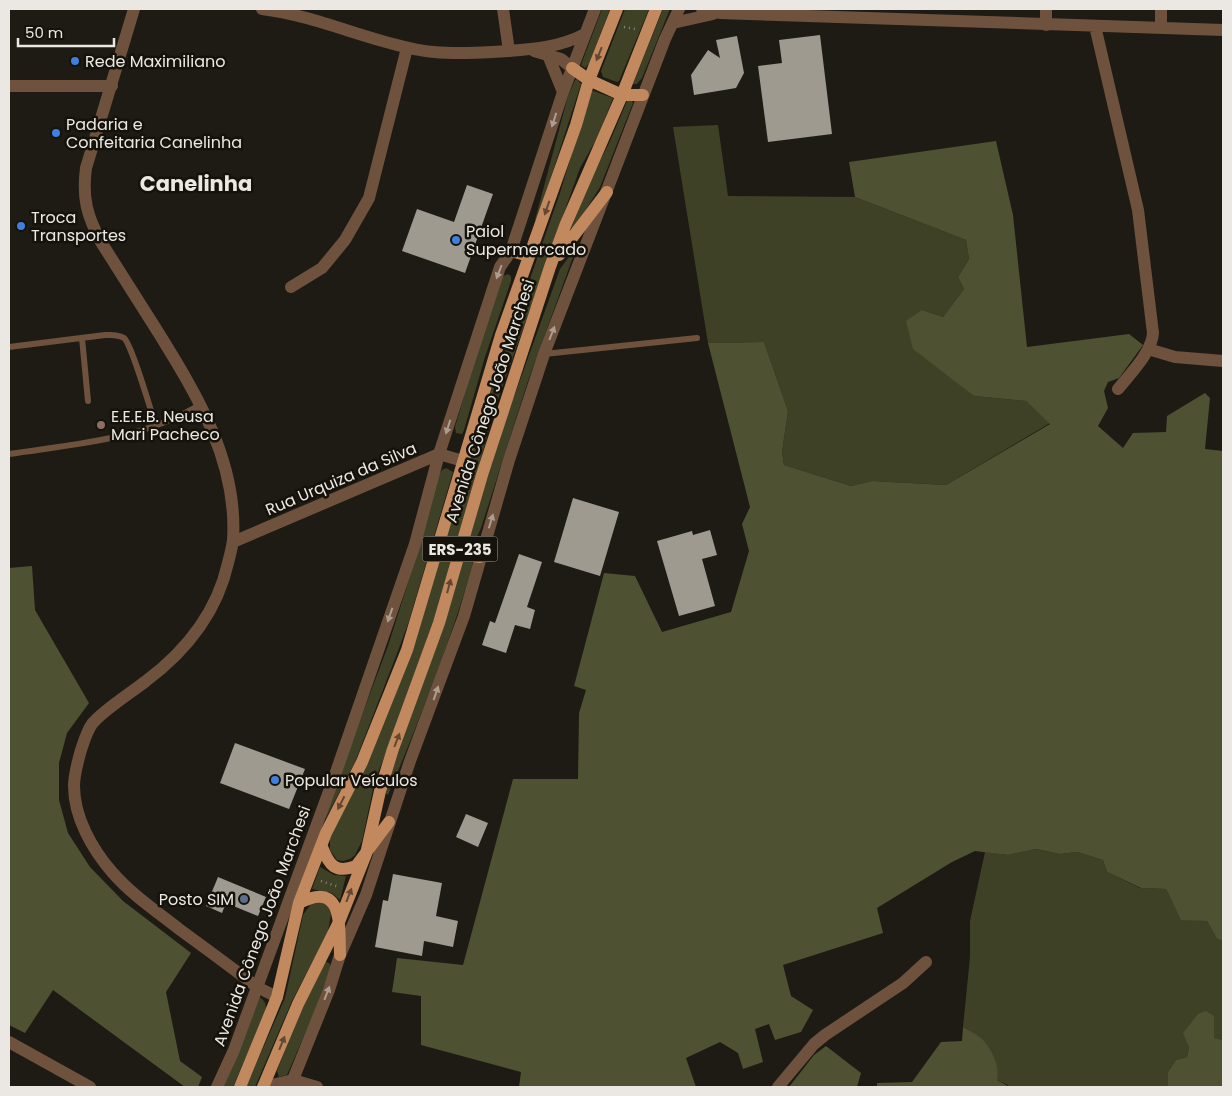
<svg xmlns="http://www.w3.org/2000/svg" width="1232" height="1096" viewBox="0 0 1232 1096" font-family="Poppins,sans-serif">
  <style>
    .green { fill: #3f4126 }
    .forest { fill: #4f5133 }
    .building { fill: #9e9a90 }
    .lines { fill: none; stroke-linecap: round; stroke-linejoin: round }
    .path { stroke: #888580; stroke-width: 2.5; stroke-dasharray: 1 4; stroke-linecap: butt }
    .service { stroke: #6e523e; stroke-width: 6 }
    .minor { stroke: #6e523e; stroke-width: 12 }
    .tertiary { stroke: #6e523e; stroke-width: 12 }
    .primary { stroke: #c2885e; stroke-width: 12 }
    .oneway { fill: #634730 }
    .oneway2 { fill: #ac9d90 }
    .shop-dot { fill: #3f7fe0; stroke: #15120b; stroke-width: 2 }
    .education-dot { fill: #8d6e63; stroke: #15120b; stroke-width: 2 }
    .service-dot { fill: #5c6f8a; stroke: #15120b; stroke-width: 2 }
    .labels { text-anchor: middle; dominant-baseline: central; stroke-width: 5; stroke-linejoin: round; paint-order: stroke }
    .shield { fill: #15120b; stroke: #aba8a2; stroke-width: 1 }
    .shield-label { font-size: 15px; font-weight: bold; fill: #ebe8e3 }
    .poi-label { font-size: 16px; fill: #ebe8e3; stroke: #15120b; text-anchor: start }
    .street-label { font-size: 16px; fill: #ebe8e3; stroke: #15120b }
    .district-label { font-size: 21px; font-weight: bold; fill: #ebe8e3; stroke: #15120b }
  </style>
  <rect width="100%" height="100%" fill="#1e1b14"/>
  <path class="green" d="M 602,9 L 610,9 L 589,64 L 585,68 L 581,65 L 582,62 Z
    M 625,9 L 649,9 L 619,81 L 617,82 L 603,77 L 601,71 Z
    M 663,9 L 670,9 L 642,78 L 637,84 L 633,84 Z
    M 577,79 L 581,84 L 537,220 L 535,220 L 568,96 L 575,80 Z
    M 591,90 L 613,98 L 597,138 L 580,168 L 571,193 L 495,408 L 435,623 L 408,698 L 375,780 L 362,841 L 355,855 L 350,859 L 343,861 L 337,860 L 330,850 L 330,839 L 416,641 L 474,439 L 560,193 Z
    M 627,101 L 632,101 L 633,103 L 600,187 L 573,230 L 570,231 L 590,181 L 610,141 Z
    M 718,125 L 728,196 L 855,197 L 966,240 L 969,259 L 958,277 L 964,289 L 943,317 L 922,310 L 974,396 L 1026,401 L 1050,423 L 946,485 L 872,481 L 851,486 L 784,465 L 782,452 L 788,411 L 764,342 L 708,343 L 673,127 Z
    M 577,246 L 528,381 L 481,528 L 475,541 L 469,541 L 504,417 L 515,394 L 560,269 Z
    M 508,274 L 511,276 L 511,281 L 485,357 L 464,430 L 462,434 L 456,433 L 455,427 L 476,356 L 503,276 Z
    M 446,468 L 453,472 L 409,621 L 398,651 L 355,762 L 326,818 L 324,816 L 388,646 L 419,548 L 439,474 L 442,470 Z
    M 462,560 L 472,562 L 473,564 C 450,643 420,719 388,795 L 385,793 Z
    M 1036,849 L 1060,854 L 1077,852 L 1103,860 L 1107,872 L 1140,888 L 1166,889 L 1181,919 L 1207,921 L 1217,939 L 1223,941 L 1223,1040 L 1213,1038 L 1189,1047 L 1187,1057 L 1176,1060 L 1168,1072 L 1168,1087 L 1008,1087 L 1008,1085 L 997,1080 L 980,1037 L 963,1027 L 970,957 L 970,921 L 985,852 L 1008,855 Z
    M 320,867 L 334,875 L 346,876 L 340,900 L 332,893 L 312,889 Z
    M 317,902 L 327,904 L 331,914 L 328,931 L 292,1001 L 255,1087 L 246,1087 L 285,998 L 303,915 L 311,904 Z
    M 327,962 L 330,964 L 331,967 L 314,1013 L 287,1075 L 279,1077 L 277,1071 L 302,1007 L 324,963 Z
    M 258,996 C 265,1001 267,1003 265,1012 L 233,1087 L 222,1087 Z"/>
  <path class="forest" d="M 996,141 L 1013,215 L 1027,347 L 1129,334 L 1143,345 L 1119,378 L 1108,382 L 1104,391 L 1108,408 L 1098,426 L 1123,448 L 1133,433 L 1166,432 L 1167,416 L 1205,393 L 1210,398 L 1205,449 L 1223,451 L 1223,941 L 1217,939 L 1207,921 L 1181,920 L 1166,889 L 1141,888 L 1107,872 L 1103,860 L 1077,852 L 1060,854 L 1036,849 L 1008,855 L 975,851 L 952,862 L 877,908 L 883,933 L 783,965 L 791,996 L 813,1010 L 801,1032 L 775,1040 L 769,1024 L 755,1029 L 763,1062 L 743,1069 L 738,1053 L 720,1042 L 686,1058 L 696,1087 L 519,1087 L 521,1072 L 421,1045 L 421,996 L 392,992 L 397,958 L 463,965 L 513,779 L 578,779 L 579,713 L 586,690 L 574,686 L 604,573 L 635,576 L 662,632 L 731,612 L 749,551 L 742,524 L 750,507 L 708,343 L 764,342 L 788,411 L 782,452 L 784,465 L 851,486 L 872,481 L 946,485 L 1050,424 L 1026,401 L 974,396 L 913,349 L 906,321 L 922,310 L 943,317 L 964,289 L 958,277 L 969,259 L 966,240 L 855,197 L 849,162 Z
    M 32,566 L 35,610 L 89,703 L 67,733 L 59,763 L 59,800 L 68,833 L 90,867 L 123,901 L 191,953 L 166,992 L 180,1061 L 202,1077 L 198,1087 L 185,1087 L 53,990 L 25,1033 L 9,1025 L 9,568 Z
    M 1206,1011 L 1214,1016 L 1214,1038 L 1223,1040 L 1223,1087 L 1168,1087 L 1168,1072 L 1176,1060 L 1187,1057 L 1189,1047 L 1183,1033 L 1198,1014 Z
    M 963,1027 C 968,1030 975,1033 980,1037 C 991,1047 1000,1065 997,1080 L 1008,1086 L 1008,1087 L 877,1087 L 877,1083 L 912,1082 L 941,1042 L 962,1041 Z
    M 826,1046 L 861,1073 L 857,1087 L 789,1087 L 814,1055 Z"/>
  <path class="building" d="M 820,35 L 832,134 L 768,142 L 758,66 L 782,63 L 779,40 Z
    M 737,36 L 744,73 L 736,88 L 694,95 L 691,75 L 708,50 L 720,58 L 716,40 Z
    M 467,185 L 493,194 L 465,273 L 402,251 L 417,209 L 454,222 Z
    M 573,498 L 619,512 L 600,576 L 554,562 Z
    M 710,530 L 717,555 L 702,559 L 715,606 L 679,616 L 657,541 L 692,531 L 693,535 Z
    M 519,554 L 542,562 L 527,607 L 535,610 L 530,629 L 515,625 L 506,653 L 482,645 L 490,621 L 495,623 Z
    M 235,743 L 305,769 L 289,809 L 220,783 Z
    M 466,814 L 488,823 L 478,847 L 456,837 Z
    M 393,874 L 442,883 L 436,916 L 458,921 L 453,947 L 424,941 L 422,956 L 375,947 L 383,900 L 388,901 Z
    M 218,877 L 266,897 L 258,916 L 226,903 L 222,913 L 206,906 Z"/>
  <g class="lines">
    <path class="path" d="M 624,27 L 635,29
      M 321,881 L 339,887"/>
    <path class="service" d="M 82,338 L 88,401
      M 9,347 L 105,335 C 111,335 118,334 124,338 C 132,345 151,412 156,426
      M 544,354 L 697,338
      M 9,454 C 74,444 143,440 201,404"/>
    <path class="minor" d="M 503,9 L 509,51
      M 702,9 L 720,13 L 1223,30
      M 1046,9 L 1046,25
      M 1161,9 L 1161,28
      M 673,23 L 713,14
      M 1095,26 L 1138,210 L 1153,333 C 1152,352 1130,374 1118,389
      M 9,86 L 112,86
      M 291,287 L 322,268 L 345,240 L 369,198 L 407,48
      M 1148,349 L 1175,357 L 1223,361
      M 233,542 L 439,454 L 463,461
      M 263,1087 L 293,1080 L 317,1087
      M 778,1087 L 814,1044 L 825,1035 L 903,983 L 926,962"/>
    <path class="tertiary" d="M 134,9 L 86,168 C 82,198 87,216 101,242 C 120,272 139,302 158,332 C 197,395 238,462 233,540 C 232,548 230,555 228,563 C 217,612 186,651 146,681 C 132,692 102,711 92,724 C 87,731 84,741 81,750 C 78,761 74,774 74,786 C 74,817 92,849 112,872 C 131,894 156,911 179,929 C 205,948 231,967 257,987 L 277,997
      M 262,9 C 311,15 357,36 405,47 C 439,56 474,53 508,51 C 535,49 560,47 585,34
      M 534,51 L 561,59 L 572,68
      M 548,55 L 563,92
      M 9,1042 L 90,1087
      M 217,1087 L 234,1050 L 335,775 L 415,544 L 439,454 L 500,267 L 511,251 L 563,92 L 595,9
      M 290,1087 L 329,990 L 340,955 L 366,895 L 410,761 L 464,616 L 509,460 L 544,354 L 665,39 L 679,9"/>
    <path class="primary" d="M 572,68 L 589,80 L 622,95 L 643,95
      M 511,251 L 529,256
      M 559,255 L 607,192
      M 458,554 L 480,557
      M 322,847 C 329,865 335,874 356,866 L 389,822
      M 299,903 C 344,880 339,926 340,955
      M 240,1087 L 277,997 L 299,903 L 326,833 L 362,762 L 407,650 L 501,335 L 576,125 L 589,80 L 617,9
      M 263,1087 L 298,1004 L 339,922 L 366,854 L 380,791 L 393,749 L 439,623 L 482,475 L 550,267 L 565,226 L 622,95 L 656,9"/>
  </g>
  <defs><path id="oneway-solid" d="M-6-.8H1V-3.2L6.5 0L1 3.2V.8H-6Z" transform="scale(1.25)"/></defs>
  <g class="oneway">
    <use href="#oneway-solid" transform="translate(599 54) rotate(112)"/>
    <use href="#oneway-solid" transform="translate(547 208) rotate(109)"/>
    <use href="#oneway-solid" transform="translate(449 586) rotate(-75)"/>
    <use href="#oneway-solid" transform="translate(397 740) rotate(-69)"/>
    <use href="#oneway-solid" transform="translate(341 803) rotate(117)"/>
    <use href="#oneway-solid" transform="translate(349 895) rotate(-69)"/>
    <use href="#oneway-solid" transform="translate(282 1043) rotate(-68)"/>
  </g>
  <g class="oneway2">
    <use href="#oneway-solid" transform="translate(554 120) rotate(108)"/>
    <use href="#oneway-solid" transform="translate(499 272) rotate(111)"/>
    <use href="#oneway-solid" transform="translate(552 333) rotate(-69)"/>
    <use href="#oneway-solid" transform="translate(448 427) rotate(108)"/>
    <use href="#oneway-solid" transform="translate(491 521) rotate(-73)"/>
    <use href="#oneway-solid" transform="translate(390 615) rotate(109)"/>
    <use href="#oneway-solid" transform="translate(436 693) rotate(-71)"/>
    <use href="#oneway-solid" transform="translate(327 993) rotate(-69)"/>
  </g>
  <g class="shop-dot">
    <circle cx="75" cy="61" r="5"/>
    <circle cx="56" cy="133" r="5"/>
    <circle cx="21" cy="226" r="5"/>
    <circle cx="456" cy="240" r="5"/>
    <circle cx="275" cy="780" r="5"/>
  </g>
  <circle class="education-dot" cx="101" cy="425" r="5"/>
  <circle class="service-dot" cx="244" cy="899" r="5"/>
  <g class="labels">
    <rect class="shield" x="422.5" y="536.5" width="75" height="25" rx="4"/>
    <g class="shield-label">
      <text x="460" y="549">ERS-235</text>
    </g>
    <g class="poi-label">
      <text x="85" y="61">Rede Maximiliano</text>
      <text x="66" y="124">Padaria e<tspan x="66" dy="18">Confeitaria Canelinha</tspan></text>
      <text x="31" y="217">Troca<tspan x="31" dy="18">Transportes</tspan></text>
      <text x="466" y="231">Paiol<tspan x="466" dy="18">Supermercado</tspan></text>
      <text x="111" y="416">E.E.E.B. Neusa<tspan x="111" dy="18">Mari Pacheco</tspan></text>
      <text x="285" y="780">Popular Veículos</text>
      <text x="234" y="899" text-anchor="end">Posto SIM</text>
    </g>
    <g class="street-label">
      <text transform="translate(490 401) rotate(-72)">Avenida Cônego João Marchesi</text>
      <text transform="translate(341 479) rotate(-23)">Rua Urquiza da Silva</text>
      <text transform="translate(262 926) rotate(-70)">Avenida Cônego João Marchesi</text>
    </g>
    <g class="district-label">
      <text x="196" y="183">Canelinha</text>
    </g>
  </g>
  <rect width="1232" height="1096" fill="none" stroke="#ebe8e3" stroke-width="20"/>
  <path d="M18 38v8h96v-8" fill="none" stroke="#ebe8e3" stroke-width="2.5"/>
  <text x="25" y="38" font-size="15" fill="#ebe8e3" stroke="#15120b" stroke-width="4" paint-order="stroke">50 m</text>
</svg>
